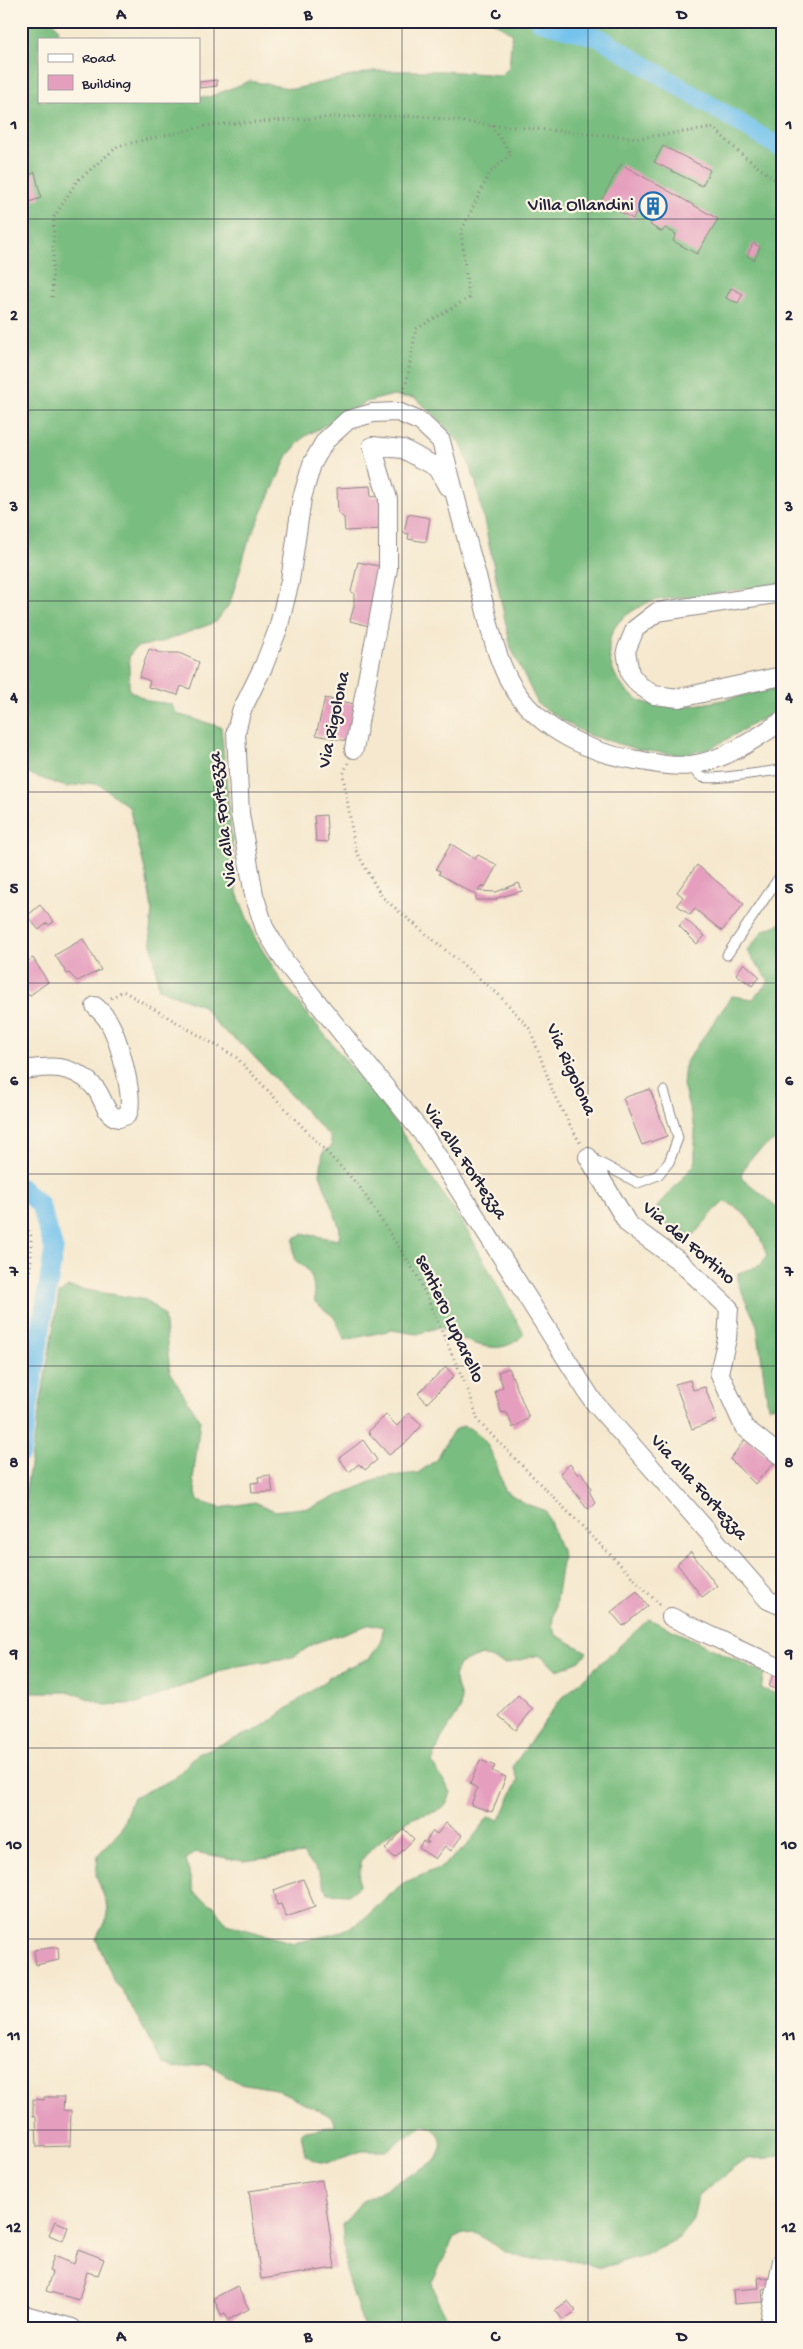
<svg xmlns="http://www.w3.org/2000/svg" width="803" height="2349" viewBox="0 0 803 2349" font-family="'Gochi Hand',sans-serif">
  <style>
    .forest { fill: #7abd80; stroke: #4e705e }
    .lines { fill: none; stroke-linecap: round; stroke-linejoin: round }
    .canal { stroke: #72c2ed; stroke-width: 19 }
    .building { fill: #e59ebe }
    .lane-casing { stroke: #8c8584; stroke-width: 11 }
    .street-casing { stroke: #8c8584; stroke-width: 20 }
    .path { stroke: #8c8584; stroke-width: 3; stroke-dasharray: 1 4; stroke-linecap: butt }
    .lane { stroke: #fff; stroke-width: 9 }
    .street { stroke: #fff; stroke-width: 18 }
    .grid { fill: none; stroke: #22223b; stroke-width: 1; stroke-opacity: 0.55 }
    .labels { text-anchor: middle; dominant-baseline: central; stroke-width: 4.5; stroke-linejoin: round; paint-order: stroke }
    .poi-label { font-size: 19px; fill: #22223b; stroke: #fcf5e5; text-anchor: end }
    .street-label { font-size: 19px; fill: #22223b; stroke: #fcf5e5 }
    .neatline { fill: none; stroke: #22223b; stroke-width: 2 }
    .grid-label { font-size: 16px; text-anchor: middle; font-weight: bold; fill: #22223b }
  </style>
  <rect width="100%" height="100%" fill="#fcf5e5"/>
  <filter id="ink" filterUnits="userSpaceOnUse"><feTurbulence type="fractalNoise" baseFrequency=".02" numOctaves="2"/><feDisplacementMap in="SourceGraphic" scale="10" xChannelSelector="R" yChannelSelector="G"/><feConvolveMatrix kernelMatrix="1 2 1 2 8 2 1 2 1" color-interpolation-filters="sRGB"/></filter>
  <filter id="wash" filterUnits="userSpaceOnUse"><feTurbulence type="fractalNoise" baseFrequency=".0096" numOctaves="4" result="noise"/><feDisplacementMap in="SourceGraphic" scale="20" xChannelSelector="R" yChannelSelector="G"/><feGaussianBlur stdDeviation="1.12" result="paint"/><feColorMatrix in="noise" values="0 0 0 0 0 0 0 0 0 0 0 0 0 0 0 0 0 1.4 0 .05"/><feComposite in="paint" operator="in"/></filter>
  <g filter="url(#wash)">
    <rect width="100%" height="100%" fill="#f5e8ce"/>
    <path class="forest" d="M 21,21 L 53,21 L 59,30 L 57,39 L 39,39 L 39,101 L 144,101 C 159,106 182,101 199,101 L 199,97 L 209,97 L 250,81 L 294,89 L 373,71 L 443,71 L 501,75 L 509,68 L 512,33 L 492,21 L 782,21 L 782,584 C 752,588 721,592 691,597 C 678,598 662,598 650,602 C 641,605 623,616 618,623 C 596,648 617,696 647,703 C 686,714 742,694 782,687 L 782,710 L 758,721 L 710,749 L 681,755 L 640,750 L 585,734 L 538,704 L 511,648 L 476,483 L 462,446 L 437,417 L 415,398 L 390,396 L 366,402 L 304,437 L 288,455 L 247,546 L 230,603 L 216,622 L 159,643 L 136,647 L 129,656 L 129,690 L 148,701 L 171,704 L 177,714 L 221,727 L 237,893 L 255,938 L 284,985 L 390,1115 L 468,1232 L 524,1334 C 501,1361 464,1341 440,1327 L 417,1334 L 392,1330 L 345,1340 L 334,1317 L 315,1302 C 313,1281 315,1273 296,1261 L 293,1250 L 294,1238 L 304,1234 L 339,1240 L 340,1229 L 320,1174 L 323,1152 L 332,1146 L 330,1137 L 245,1047 L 218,1026 L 203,1006 L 159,989 L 150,932 L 152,909 L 146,874 L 129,807 L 100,785 L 88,783 L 66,787 L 21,771 Z
      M 782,923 L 782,1136 C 764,1147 746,1156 741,1177 L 782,1211 L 782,1405 L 768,1407 L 757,1325 L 738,1284 L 738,1273 L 761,1265 L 767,1256 C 760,1234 747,1208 724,1202 L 715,1210 L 693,1236 L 658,1220 L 657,1207 L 695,1164 L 695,1129 L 683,1085 L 685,1063 L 732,996 L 753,999 L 769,981 L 747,951 L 764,930 Z
      M 68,1287 L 146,1300 L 164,1315 L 170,1373 L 200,1420 L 193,1480 L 198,1501 L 221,1508 L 255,1502 L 275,1511 L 311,1507 L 383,1477 L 418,1473 L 436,1460 L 453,1431 L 463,1426 C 490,1433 497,1466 504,1490 L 526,1504 L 546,1511 L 563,1556 L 552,1625 L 556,1635 L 587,1652 L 580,1661 L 558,1670 L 539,1655 L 505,1664 L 482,1655 L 459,1664 L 454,1676 L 461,1698 L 460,1710 L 441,1739 L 432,1763 L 451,1792 C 444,1815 436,1810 416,1817 C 405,1820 363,1852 361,1863 C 359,1870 360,1879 359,1886 L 350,1894 L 327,1893 L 319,1872 L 303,1854 L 243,1861 L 195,1852 L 186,1860 L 194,1893 L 214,1906 L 226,1924 L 294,1943 L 338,1933 L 359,1923 L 403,1883 L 439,1868 L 466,1847 L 488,1817 L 500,1820 L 518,1780 L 513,1766 L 559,1701 L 649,1619 L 764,1673 L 761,1689 L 782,1695 L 782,2154 L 769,2158 L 746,2159 L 735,2167 L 698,2196 L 693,2219 L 679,2238 L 648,2254 L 601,2268 L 565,2259 L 528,2259 L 505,2252 L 475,2233 L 463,2234 L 453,2239 L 432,2282 L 438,2304 L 451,2322 L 452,2328 L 364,2328 L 346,2271 L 342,2225 L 363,2201 L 435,2161 C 446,2144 443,2131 424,2125 L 386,2151 L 362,2151 L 327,2163 L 315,2161 L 305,2155 L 301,2132 L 335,2126 L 331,2116 L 276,2089 L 239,2083 L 208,2064 L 173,2068 L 162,2063 L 123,1991 L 115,1983 L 96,1939 L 106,1919 L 108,1907 L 96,1875 L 98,1855 L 121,1829 L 133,1797 L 174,1779 L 197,1754 L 261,1728 L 337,1672 L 370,1658 L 382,1639 L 383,1627 L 371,1624 L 315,1643 L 293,1657 L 231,1667 L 140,1703 L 105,1705 L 71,1692 L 24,1692 L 21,1681 L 21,1519 L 59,1294 Z"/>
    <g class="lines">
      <path class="canal" d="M 539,21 L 600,38 L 782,149
        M 21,1188 L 40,1205 L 54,1249 L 21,1453"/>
    </g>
    <g id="blocks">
      <path class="building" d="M 217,80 L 217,86 L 199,88 L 199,82 Z
        M 663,146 L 710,170 L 702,186 L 654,162 Z
        M 621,164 L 718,219 L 697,254 L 673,241 L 676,234 L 665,228 L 662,232 L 650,225 L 653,220 L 637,211 L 633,219 L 601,201 Z
        M 35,172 L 41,198 L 26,203 L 25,198 L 21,198 L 21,181 Z
        M 753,243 L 760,247 L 754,260 L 747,256 Z
        M 731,288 L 743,294 L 738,303 L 726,298 Z
        M 370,486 L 371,497 L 381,496 L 384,529 L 345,531 L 344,518 L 338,513 L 337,488 Z
        M 408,514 L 430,518 L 426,542 L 408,539 L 409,534 L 404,533 Z
        M 358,562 L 384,567 L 373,627 L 350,621 L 354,606 L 354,593 L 351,592 Z
        M 149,649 L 161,653 L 179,653 L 199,662 L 190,689 L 181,686 L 178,695 L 148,687 L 150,681 L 139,677 Z
        M 325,698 L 355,704 L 347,741 L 316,735 Z
        M 326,815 L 328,842 L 316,841 L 314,816 Z
        M 451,844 L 475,859 L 478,855 L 497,865 L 485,887 L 482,886 L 478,891 L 496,892 L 519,883 L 522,891 L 497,898 L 496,900 L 476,900 L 476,895 L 439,874 L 440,871 L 436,869 Z
        M 697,865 L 744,904 L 722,931 L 695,909 L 690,915 L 677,905 L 683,897 L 677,892 Z
        M 40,905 L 54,922 L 49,925 L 47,923 L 39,930 L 27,916 Z
        M 685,919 L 705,936 L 697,944 L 679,926 Z
        M 83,939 L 101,970 L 77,981 L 69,973 L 67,974 L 55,955 Z
        M 33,958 L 48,982 L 29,996 L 24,988 L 21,990 L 21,965 Z
        M 744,963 L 760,977 L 752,986 L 736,974 Z
        M 650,1089 L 667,1136 L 642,1145 L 623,1098 Z
        M 446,1367 L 454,1376 L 427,1403 L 418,1393 Z
        M 509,1368 L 529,1418 L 513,1428 L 507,1413 L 501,1412 L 495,1391 L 503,1387 L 498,1372 Z
        M 690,1380 L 693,1390 L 705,1387 L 717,1420 L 692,1429 L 675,1384 Z
        M 409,1413 L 422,1425 L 409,1440 L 389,1455 L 368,1432 L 386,1415 L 397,1426 Z
        M 747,1437 L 774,1463 L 755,1484 L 730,1459 Z
        M 363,1440 L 377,1460 L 365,1470 L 359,1464 L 349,1472 L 339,1458 Z
        M 570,1464 L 578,1475 L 581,1472 L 591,1488 L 589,1491 L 595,1502 L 588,1509 L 560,1473 Z
        M 270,1475 L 273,1492 L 252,1493 L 251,1483 L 259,1482 L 258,1477 Z
        M 691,1552 L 717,1586 L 702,1597 L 677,1564 Z
        M 637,1591 L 648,1606 L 623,1626 L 611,1612 Z
        M 773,1674 L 782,1677 L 782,1691 L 769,1687 Z
        M 518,1695 L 533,1709 L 516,1730 L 499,1716 Z
        M 480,1760 L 495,1766 L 492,1771 L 506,1777 L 492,1812 L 471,1805 L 477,1788 L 470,1784 Z
        M 446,1823 L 462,1835 L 451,1851 L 445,1846 L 435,1859 L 419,1848 L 423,1841 L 428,1844 L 429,1842 L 426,1841 L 433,1831 L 437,1834 Z
        M 404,1829 L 414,1839 L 395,1858 L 385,1849 Z
        M 303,1879 L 315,1907 L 286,1917 L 281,1904 L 277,1905 L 274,1890 Z
        M 58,1947 L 59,1960 L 36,1965 L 34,1950 Z
        M 44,2097 L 64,2097 L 63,2110 L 71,2111 L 70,2146 L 37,2147 L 36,2117 L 33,2116 L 33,2099 L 44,2100 Z
        M 322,2180 L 335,2268 L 261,2279 L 249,2191 Z
        M 55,2221 L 68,2227 L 63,2241 L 49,2235 Z
        M 78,2249 L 104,2259 L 98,2275 L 87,2272 L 79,2300 L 46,2291 L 52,2272 L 49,2271 L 54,2256 L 74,2264 Z
        M 770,2277 L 771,2288 L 762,2289 L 763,2302 L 734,2304 L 733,2290 L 759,2288 L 758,2278 Z
        M 237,2286 L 249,2309 L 228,2320 L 225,2313 L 221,2315 L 214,2298 Z
        M 568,2301 L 576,2311 L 563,2320 L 555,2310 Z"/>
    </g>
  </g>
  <g filter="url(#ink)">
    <use href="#blocks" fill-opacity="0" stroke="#8c8584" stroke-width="1"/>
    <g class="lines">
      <g class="lane-casing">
        <path id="lane" d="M 690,766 C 693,769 697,774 702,777 C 710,781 768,771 782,770
          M 727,955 L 782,873
          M 593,1159 L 638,1183 L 658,1175 L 669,1162 L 678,1138 L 664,1091"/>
      </g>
      <g class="street-casing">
        <path id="street" d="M 782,593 L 657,612 L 635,629 L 626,651 L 630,674 L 639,685 L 654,695 L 679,698 L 782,676
          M 782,721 C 755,739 724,761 691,765 C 672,768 650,762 631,759 C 610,756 590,749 571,739 C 500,702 496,649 478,580 C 465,534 453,487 441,441 L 421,422 L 398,412 L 373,413 L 348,420 L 325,441 L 312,464 L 302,498 L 290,581 L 278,629 L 264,665 L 241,712 L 236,732 L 240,814 L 254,895 L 265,929 L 285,962 L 426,1138 L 593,1401 L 768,1600 L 782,1606
          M 354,749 L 388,569 L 388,499 L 372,446 L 403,449 L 438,468 L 447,486
          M 21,1070 C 36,1069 53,1065 68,1070 C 78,1073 89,1080 96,1089 C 104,1099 105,1116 119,1118 L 127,1115 C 137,1102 118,1039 110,1024 C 107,1017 100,1011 95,1006
          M 588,1157 L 628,1224 L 679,1261 L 729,1308 L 727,1339 L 719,1372 L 744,1427 L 782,1457
          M 671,1617 L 782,1669
          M 21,2314 L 72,2328
          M 768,2328 L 782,2261"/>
      </g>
      <path class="path" d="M 52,297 L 54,217 L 77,181 L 118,146 L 211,125 L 334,117 L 420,116 L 491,125 L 638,138 L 714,128 L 741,154 L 782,185
        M 402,397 L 407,380 L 416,329 L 469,298 L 461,232 L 490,172 L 511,154 L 491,125
        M 348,763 L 343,775 L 355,849 L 382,897 L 498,994 L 530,1029 L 555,1097 L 580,1143
        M 111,998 L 123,991 L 236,1057 L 359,1186 L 417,1275 L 470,1395 L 478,1421 L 660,1605
        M 21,1212 L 31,1236 L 31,1260 L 21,1325"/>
      <use href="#lane" class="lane"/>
      <use href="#street" class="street"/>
    </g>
  </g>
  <path class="grid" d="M 214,21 L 214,2328M 402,21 L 402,2328M 588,21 L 588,2328M 21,219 L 782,219M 21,410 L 782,410M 21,601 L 782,601M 21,792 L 782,792M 21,983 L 782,983M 21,1174 L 782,1174M 21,1366 L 782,1366M 21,1557 L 782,1557M 21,1748 L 782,1748M 21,1939 L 782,1939M 21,2130 L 782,2130"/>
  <defs>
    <g id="building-ring" transform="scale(1.4375)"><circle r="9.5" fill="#fcf5e5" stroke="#1f6fb2" stroke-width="1.5"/><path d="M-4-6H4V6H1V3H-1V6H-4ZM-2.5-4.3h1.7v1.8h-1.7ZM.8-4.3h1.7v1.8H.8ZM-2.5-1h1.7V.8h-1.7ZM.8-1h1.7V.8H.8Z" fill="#1f6fb2"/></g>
  </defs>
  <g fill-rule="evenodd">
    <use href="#building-ring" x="653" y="206"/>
  </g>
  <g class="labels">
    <g class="poi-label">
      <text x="634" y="206">Villa Ollandini</text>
    </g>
    <g class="street-label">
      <text transform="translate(335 720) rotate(-78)">Via Rigolona</text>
      <text transform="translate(224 819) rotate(-97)">Via alla Fortezza</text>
      <text transform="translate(570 1070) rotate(66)">Via Rigolona</text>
      <text transform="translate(464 1162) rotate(56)">Via alla Fortezza</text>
      <text transform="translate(688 1244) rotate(41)">Via del Fortino</text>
      <text transform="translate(449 1319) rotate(65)">sentiero Luparello</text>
      <text transform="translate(698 1488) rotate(48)">Via alla Fortezza</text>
    </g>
  </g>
  <rect width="803" height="2349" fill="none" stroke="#fcf5e5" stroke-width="55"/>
  <rect x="38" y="38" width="162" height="65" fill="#fcf5e5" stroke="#a5a1a1"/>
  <rect x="48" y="54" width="25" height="8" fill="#ffffff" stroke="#a5a1a1"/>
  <text x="82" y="62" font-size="15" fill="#22223b">Road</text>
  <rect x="48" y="75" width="25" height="15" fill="#e59ebe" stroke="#a5a1a1"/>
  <text x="82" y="88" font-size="15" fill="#22223b">Building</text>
  <rect x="28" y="28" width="748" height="2294" class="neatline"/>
  <g class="grid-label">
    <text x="121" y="19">A</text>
    <text x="308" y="19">B</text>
    <text x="495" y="19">C</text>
    <text x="682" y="19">D</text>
    <text x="14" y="129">1</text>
    <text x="789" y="129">1</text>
    <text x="14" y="320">2</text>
    <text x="789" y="320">2</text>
    <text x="14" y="511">3</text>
    <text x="789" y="511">3</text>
    <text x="14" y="702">4</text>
    <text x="789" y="702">4</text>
    <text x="14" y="893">5</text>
    <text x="789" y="893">5</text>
    <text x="14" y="1085">6</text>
    <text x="789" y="1085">6</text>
    <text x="14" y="1276">7</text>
    <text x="789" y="1276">7</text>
    <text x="14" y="1467">8</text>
    <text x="789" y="1467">8</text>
    <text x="14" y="1658">9</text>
    <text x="789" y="1658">9</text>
    <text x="14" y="1849">10</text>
    <text x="789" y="1849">10</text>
    <text x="14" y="2040">11</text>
    <text x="789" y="2040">11</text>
    <text x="14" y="2232">12</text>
    <text x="789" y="2232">12</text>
    <text x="121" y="2341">A</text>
    <text x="308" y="2341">B</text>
    <text x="495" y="2341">C</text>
    <text x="682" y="2341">D</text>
  </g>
</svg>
